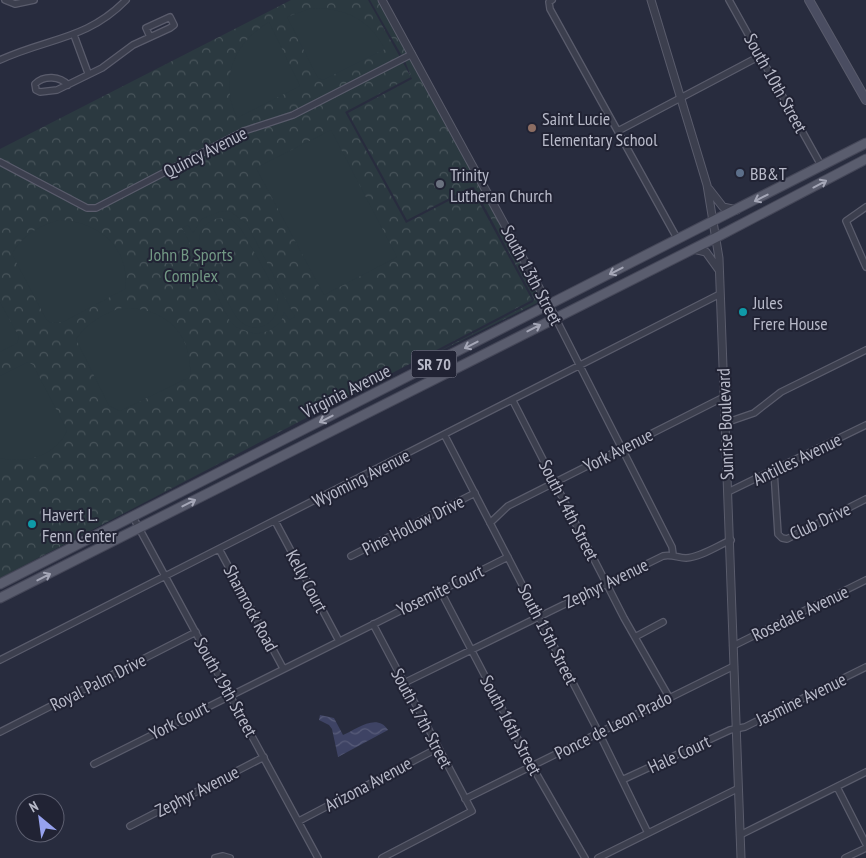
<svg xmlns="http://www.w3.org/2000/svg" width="866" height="858" viewBox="0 0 866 858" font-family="'PT Sans Narrow',sans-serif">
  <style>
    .park { fill: url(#park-crowns) }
    .pitch { fill: #2b3940; fill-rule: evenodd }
    .water { fill: url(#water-waves) }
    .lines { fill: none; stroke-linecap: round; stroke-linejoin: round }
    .minor-casing { stroke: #5a5c6c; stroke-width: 8 }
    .tertiary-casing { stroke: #5a5c6c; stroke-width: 9 }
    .secondary-casing { stroke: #5a5c6c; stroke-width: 10 }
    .primary-casing { stroke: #454758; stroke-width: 11 }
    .minor { stroke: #3c3f4e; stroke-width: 5.5 }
    .tertiary { stroke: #3c3f4e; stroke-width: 7 }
    .secondary { stroke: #4a4d61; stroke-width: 8 }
    .primary { stroke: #5a5d6e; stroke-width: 9 }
    .oneway { stroke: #a5a7b7 }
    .education-dot { fill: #8d6e63; stroke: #212334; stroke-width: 2 }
    .service-dot { fill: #5c6f8a; stroke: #212334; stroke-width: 2 }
    .worship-dot { fill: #6b7280; stroke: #212334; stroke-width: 2 }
    .culture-dot { fill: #0f9aa8; stroke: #212334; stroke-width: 2 }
    .labels { text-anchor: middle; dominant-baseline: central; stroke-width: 4; stroke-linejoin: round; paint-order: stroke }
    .shield { fill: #212334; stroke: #8b8d9c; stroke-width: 1 }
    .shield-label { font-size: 16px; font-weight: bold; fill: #b8bac9 }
    .street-label { font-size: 18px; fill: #b8bac9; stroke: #212334 }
    .poi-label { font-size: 18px; fill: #b8bac9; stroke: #212334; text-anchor: start }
    .park-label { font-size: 18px; fill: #729884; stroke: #212334 }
  </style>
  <defs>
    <pattern id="park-crowns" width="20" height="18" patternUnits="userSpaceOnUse" patternTransform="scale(1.25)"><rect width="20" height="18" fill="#2b3940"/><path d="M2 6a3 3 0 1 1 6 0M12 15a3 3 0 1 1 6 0" fill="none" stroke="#48545a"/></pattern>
    <pattern id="water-waves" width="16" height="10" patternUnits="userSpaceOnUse" patternTransform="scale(1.25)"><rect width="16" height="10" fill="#3e4364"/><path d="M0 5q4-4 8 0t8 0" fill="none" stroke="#585c79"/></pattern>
  </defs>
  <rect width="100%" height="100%" fill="#282c3e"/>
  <path class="park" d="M 291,0 L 368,0 L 411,77 L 345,112 L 406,223 L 472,189 L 532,300 L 0,578 L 0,149 Z
    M 370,0 L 379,0 L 408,53 L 402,56 Z
    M 411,58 L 543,300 L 424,359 L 533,302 L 534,299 L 474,187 L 471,187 L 407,220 L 348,113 L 412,79 L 405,61 Z"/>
  <path class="pitch" d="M 312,8 C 345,8 369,19 385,49 L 323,80 L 318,78 L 287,17 Z
    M 269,22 L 300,86 L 237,118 C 219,79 233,44 269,22 Z
    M 331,130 L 397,257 L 324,295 L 256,168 Z
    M 221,211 L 231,212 L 247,224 L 295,317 L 289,320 L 284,312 L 281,322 L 269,331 L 255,334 L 236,327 L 230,321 L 182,228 L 188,225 L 193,233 L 202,219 ZM 219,218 L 232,220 L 241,229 C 249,243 276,288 278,301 C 279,312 272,325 260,327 C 251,329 243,325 237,318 C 228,302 201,258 199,243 C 198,230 207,221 219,218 Z
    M 59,220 C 98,221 131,248 125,289 L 63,322 L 51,323 L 46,319 L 12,254 C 23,235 38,226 59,220 Z
    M 0,302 L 19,337 L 17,343 L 0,352 Z
    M 122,308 C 165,307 193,333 190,377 L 120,411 L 109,406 L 76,339 C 89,322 102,314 122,308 Z
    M 28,362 L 33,365 L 67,430 C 57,456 25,464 0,458 L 0,376 Z"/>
  <path class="water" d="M 320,715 L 334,718 L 343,735 C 355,730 377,712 388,730 L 338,757 L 332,729 L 329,725 L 319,720 Z"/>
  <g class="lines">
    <g class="minor-casing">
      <path id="minor" d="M 5,0 L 15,4 L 34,0
        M 552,0 L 549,2 L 550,9 L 678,240
        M 729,0 L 822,167
        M 74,35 L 88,73
        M 0,60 C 47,38 87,40 126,0
        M 68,85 C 60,76 44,75 35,84 L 36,90 L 40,92 L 57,90 L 102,68 L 133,45 L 170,28 L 174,25 L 170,17 L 146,28 L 150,37
        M 618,131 L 760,56
        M 0,162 L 87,208 L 96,208 L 244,131 L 293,115 L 412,54
        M 866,207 L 846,221 L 866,267
        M 555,317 L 672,547 L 673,554
        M 513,401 L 624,618 L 669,697
        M 725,423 L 754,413 L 781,392 L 866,350
        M 445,436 L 599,733 L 648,833
        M 774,471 L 778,534 L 782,538 L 787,539 L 866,499
        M 728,492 L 866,425
        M 133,517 L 318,858
        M 275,521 L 339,641
        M 490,523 L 508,506 L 724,397
        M 219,549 L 283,668
        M 351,556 L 475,493
        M 440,590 L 532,766 L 585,858
        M 373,624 L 472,811 L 382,858
        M 635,637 L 663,622
        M 733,646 L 866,580
        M 0,660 L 720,294
        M 404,683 L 663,556 C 672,554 678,558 686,558 C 701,557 717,546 731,540
        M 0,732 L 196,632
        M 94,764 L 508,557
        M 622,780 L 730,730 L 745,727 L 866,667
        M 837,787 L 866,844
        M 465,799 L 734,666
        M 299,821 L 438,748
        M 130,826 L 264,757
        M 740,835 L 866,772
        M 215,858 L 223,856 L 230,858
        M 598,858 L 737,789
        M 845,858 L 866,848"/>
    </g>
    <g class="tertiary-casing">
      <path id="tertiary" d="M 382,0 L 555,317
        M 651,0 L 707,185 L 719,258 L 741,858
        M 709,189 L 723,207 L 737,210
        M 693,249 L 706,252 L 719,270"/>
    </g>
    <g class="secondary-casing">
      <path id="secondary" d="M 809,0 L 866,100"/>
    </g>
    <g class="primary-casing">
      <path id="primary" d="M 0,584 L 866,143
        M 0,598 L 717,237 L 866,159"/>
    </g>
    <use href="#minor" class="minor"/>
    <use href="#tertiary" class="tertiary"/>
    <use href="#secondary" class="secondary"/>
    <use href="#primary" class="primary"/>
  </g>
  <defs><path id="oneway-shaft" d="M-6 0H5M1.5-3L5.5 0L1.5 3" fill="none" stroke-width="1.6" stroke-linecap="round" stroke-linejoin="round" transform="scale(1.25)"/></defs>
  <g class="oneway">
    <use href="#oneway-shaft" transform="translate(820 184) rotate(-28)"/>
    <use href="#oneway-shaft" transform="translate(761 198) rotate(153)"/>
    <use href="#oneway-shaft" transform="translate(616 271) rotate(153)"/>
    <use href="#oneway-shaft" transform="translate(534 328) rotate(-27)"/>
    <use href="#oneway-shaft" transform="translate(471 345) rotate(153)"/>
    <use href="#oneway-shaft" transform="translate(326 419) rotate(153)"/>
    <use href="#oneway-shaft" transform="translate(189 503) rotate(-27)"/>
    <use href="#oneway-shaft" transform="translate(44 577) rotate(-27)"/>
  </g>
  <circle class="education-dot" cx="532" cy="128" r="5"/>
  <circle class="service-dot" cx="740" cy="173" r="5"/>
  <circle class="worship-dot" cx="440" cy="184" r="5"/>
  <g class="culture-dot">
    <circle cx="743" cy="312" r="5"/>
    <circle cx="32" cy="524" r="5"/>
  </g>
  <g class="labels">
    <rect class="shield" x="411.5" y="350.5" width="45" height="27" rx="4"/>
    <g class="shield-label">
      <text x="434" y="364">SR 70</text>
    </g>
    <g class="street-label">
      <text transform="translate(776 83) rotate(61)">South 10th Street</text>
      <text transform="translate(205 152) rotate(-27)">Quincy Avenue</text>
      <text transform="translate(532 275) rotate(62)">South 13th Street</text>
      <text transform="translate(346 391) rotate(-27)">Virginia Avenue</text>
      <text transform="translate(725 424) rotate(-92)">Sunrise Boulevard</text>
      <text transform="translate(618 450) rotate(-27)">York Avenue</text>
      <text transform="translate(797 459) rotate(-26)">Antilles Avenue</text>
      <text transform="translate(361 478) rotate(-27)">Wyoming Avenue</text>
      <text transform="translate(569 510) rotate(63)">South 14th Street</text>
      <text transform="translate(820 521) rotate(-25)">Club Drive</text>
      <text transform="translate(413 525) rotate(-27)">Pine Hollow Drive</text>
      <text transform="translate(307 581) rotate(62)">Kelly Court</text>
      <text transform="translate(606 583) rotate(-26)">Zephyr Avenue</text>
      <text transform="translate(440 590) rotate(-26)">Yosemite Court</text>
      <text transform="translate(251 608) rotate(62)">Shamrock Road</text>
      <text transform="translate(800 613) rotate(-26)">Rosedale Avenue</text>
      <text transform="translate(548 634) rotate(63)">South 15th Street</text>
      <text transform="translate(98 682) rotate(-27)">Royal Palm Drive</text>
      <text transform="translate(226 687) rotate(61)">South 19th Street</text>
      <text transform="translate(801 699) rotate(-26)">Jasmine Avenue</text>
      <text transform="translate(422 718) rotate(62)">South 17th Street</text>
      <text transform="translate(179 720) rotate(-27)">York Court</text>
      <text transform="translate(511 725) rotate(62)">South 16th Street</text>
      <text transform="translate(613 725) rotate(-27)">Ponce de Leon Prado</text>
      <text transform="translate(679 754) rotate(-25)">Hale Court</text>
      <text transform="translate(368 784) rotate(-28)">Arizona Avenue</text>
      <text transform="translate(197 791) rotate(-27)">Zephyr Avenue</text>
    </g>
    <g class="poi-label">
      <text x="542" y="118">Saint Lucie<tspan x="542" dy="21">Elementary School</tspan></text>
      <text x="750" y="173">BB&amp;T</text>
      <text x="450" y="174">Trinity<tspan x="450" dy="21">Lutheran Church</tspan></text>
      <text x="753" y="302">Jules<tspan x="753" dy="21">Frere House</tspan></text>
      <text x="42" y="514">Havert L.<tspan x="42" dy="21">Fenn Center</tspan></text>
    </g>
    <g class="park-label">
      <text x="191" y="254">John B Sports<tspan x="191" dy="21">Complex</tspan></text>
    </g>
  </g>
  <g transform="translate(40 818) rotate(331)"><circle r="24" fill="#212334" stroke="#5d5f70"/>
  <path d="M0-4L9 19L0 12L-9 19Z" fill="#97a2ef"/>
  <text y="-8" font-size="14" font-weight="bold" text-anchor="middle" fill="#b8bac9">N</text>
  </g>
</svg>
